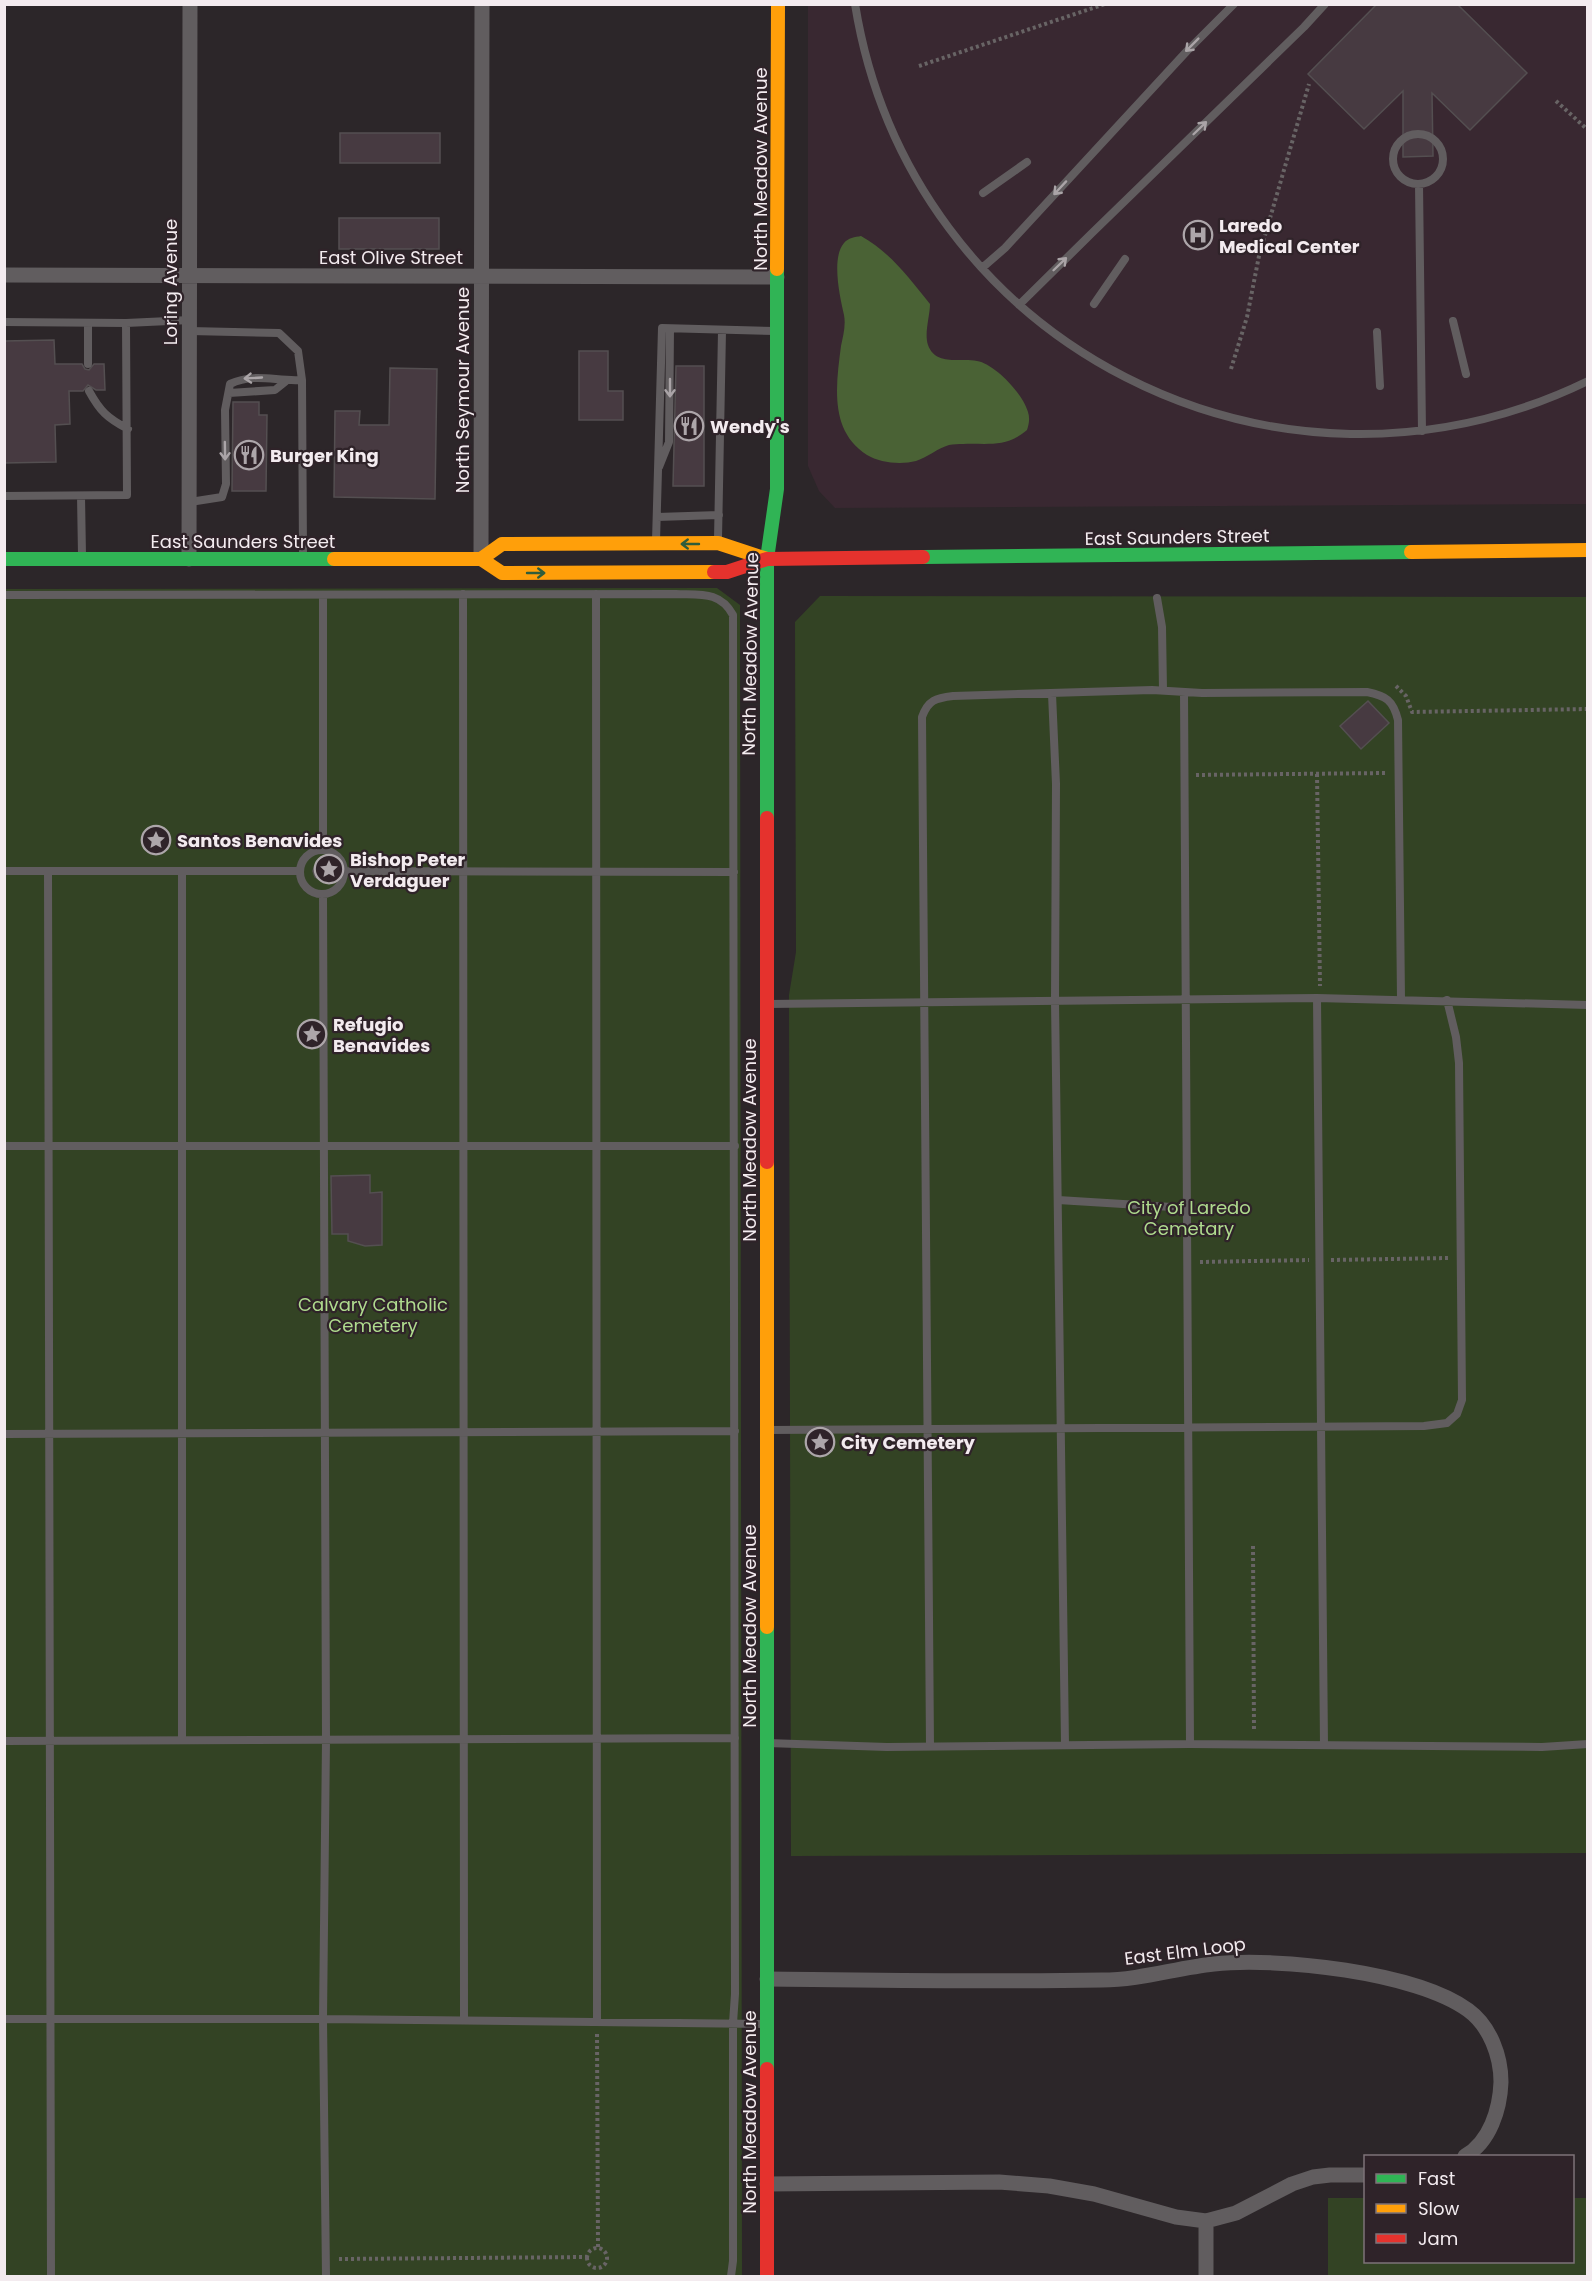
<svg xmlns="http://www.w3.org/2000/svg" width="1592" height="2281" viewBox="0 0 1592 2281" font-family="Poppins,sans-serif">
  <style>
    .built { fill: #392831 }
    .green { fill: #334324 }
    .water { fill: #4a6235 }
    .building { fill: #473a41; stroke: #544f51; stroke-width: 1.5 }
    .lines { fill: none; stroke-linecap: round; stroke-linejoin: round }
    .path { stroke: #686465; stroke-width: 4; stroke-dasharray: 3 3; stroke-linecap: butt }
    .lane { stroke: #615d5f; stroke-width: 8 }
    .street { stroke: #615d5f; stroke-width: 15 }
    .fast { stroke: #30b455; stroke-width: 14 }
    .slow { stroke: #ff9f0a; stroke-width: 14 }
    .jam { stroke: #e5322d; stroke-width: 14 }
    .oneway { stroke: #aaa4a7 }
    .oneway2 { stroke: #2f5d3b }
    .labels { text-anchor: middle; dominant-baseline: central; stroke-width: 4.5; stroke-linejoin: round; paint-order: stroke }
    .street-label { font-size: 18px; fill: #f3ebef; stroke: #2f2329 }
    .poi-label { font-size: 18px; font-weight: bold; fill: #f3ebef; stroke: #2f2329; text-anchor: start }
    .park-label { font-size: 18px; fill: #afdb8e; stroke: #2f2329 }
  </style>
  <rect width="100%" height="100%" fill="#2c2629"/>
  <path class="built" d="M 808,5 L 1587,5 L 1587,504 L 835,508 L 819,491 L 808,466 Z"/>
  <path class="green" d="M 717,588 L 740,605 L 742,2276 L 5,2276 L 4,589 Z
    M 820,596 L 1587,597 L 1587,1853 L 791,1856 L 789,995 L 796,952 L 795,622 Z
    M 1328,2198 L 1365,2198 L 1366,2262 L 1572,2262 L 1573,2198 L 1587,2198 L 1587,2276 L 1328,2276 Z"/>
  <path class="water" d="M 861,236 C 890,252 909,278 930,304 C 930,316 924,333 928,345 C 936,367 961,357 977,361 C 995,364 1023,394 1028,412 C 1030,418 1029,424 1027,430 C 1006,448 989,443 963,444 C 959,444 953,444 949,445 C 938,448 928,457 916,461 C 901,465 880,463 867,455 C 829,431 836,385 841,346 C 843,336 846,326 844,315 C 840,297 831,258 844,243 C 848,238 855,237 861,236 Z"/>
  <path class="building" d="M 1377,4 L 1457,4 L 1527,73 L 1470,130 L 1432,93 L 1433,156 L 1403,157 L 1403,91 L 1364,129 L 1308,74 Z
    M 340,133 L 440,133 L 440,163 L 340,163 Z
    M 339,218 L 439,218 L 439,249 L 339,249 Z
    M 54,340 L 55,364 L 82,364 L 85,369 L 89,370 L 94,364 L 104,364 L 105,390 L 96,390 L 88,385 L 83,391 L 69,391 L 70,424 L 55,425 L 56,462 L 4,463 L 4,341 Z
    M 579,351 L 608,351 L 608,391 L 623,391 L 623,420 L 579,420 Z
    M 676,366 L 704,366 L 704,486 L 673,486 Z
    M 390,368 L 437,369 L 435,499 L 334,497 L 335,411 L 360,411 L 359,425 L 389,425 Z
    M 233,402 L 259,402 L 259,415 L 267,415 L 266,491 L 232,491 Z
    M 1368,701 L 1389,723 L 1361,749 L 1340,726 Z
    M 323,862 L 338,870 L 338,873 L 323,881 L 315,877 L 313,871 L 315,865 Z
    M 370,1175 L 370,1193 L 382,1192 L 382,1245 L 365,1246 L 348,1241 L 348,1234 L 332,1234 L 331,1176 Z"/>
  <g class="lines">
    <path class="path" d="M 919,66 L 1105,4
      M 1556,101 L 1588,130
      M 1231,369 L 1247,317 L 1259,256 L 1309,84
      M 1396,686 L 1406,696 L 1412,712 L 1588,709
      M 1317,774 L 1320,986
      M 1196,775 L 1387,773
      M 1331,1260 L 1449,1258
      M 1200,1262 L 1309,1260
      M 1253,1546 L 1254,1732
      M 597,2034 L 598,2247
      M587 2258a10 10 0 1 1 20 0a10 10 0 1 1-20 0Z
      M 339,2259 L 587,2257"/>
    <path class="lane" d="M 855,4 C 910,346 1278,532 1588,381
      M1393 159a25 25 0 1 1 50 0a25 25 0 1 1-50 0Z
      M 1419,184 L 1422,431
      M 983,193 L 1027,162
      M 982,268 L 1005,248 L 1187,51 L 1234,4
      M 1094,304 L 1125,259
      M 1019,305 L 1092,233 L 1304,27 L 1325,4
      M 1453,321 L 1466,374
      M 4,322 L 126,323 L 127,495 L 4,496
      M 88,323 L 88,364
      M 126,323 L 190,320
      M 190,331 L 279,333 L 298,351 L 302,380 L 303,555
      M 1377,332 L 1380,386
      M 89,391 C 100,411 107,418 128,429
      M 229,393 L 275,390 L 285,382
      M 659,467 L 669,442 L 670,329
      M 81,496 L 82,555
      M 190,502 L 222,497 L 226,484 L 225,410 L 230,384 C 256,372 276,382 302,380
      M 657,517 L 719,515
      M 718,539 L 722,331
      M 656,541 L 662,328 L 776,331
      M 463,594 L 464,2020
      M 596,594 L 597,2022
      M 4,595 L 676,594 C 700,595 720,591 733,615 L 735,1994 L 733,2023 L 733,2261 L 731,2276
      M 323,595 L 323,850
      M 1157,598 L 1162,627 L 1163,690
      M 1184,692 L 1190,1744
      M 1052,694 L 1056,784 L 1055,1001 L 1065,1745
      M300 872a22 22 0 1 1 44 0a22 22 0 1 1-44 0Z
      M 4,871 L 300,871
      M 48,871 L 51,2276
      M 344,871 L 734,872
      M 323,895 L 326,1740 L 323,2019 L 326,2276
      M 1317,998 L 1324,1745
      M 768,1004 L 1317,998 L 1588,1005
      M 4,1146 L 735,1146
      M 1058,1200 L 1188,1208
      M 768,1430 L 1424,1426 L 1447,1423 L 1457,1414 L 1462,1400 L 1459,1063 L 1456,1037 L 1447,1000
      M 4,1434 L 735,1431
      M 182,1740 L 182,871
      M 4,1741 L 735,1738
      M 767,1743 L 887,1747 L 1190,1744 L 1542,1747 L 1588,1744
      M 930,1746 L 922,717 C 928,700 936,698 953,696 L 1152,690 L 1202,693 L 1367,692 C 1386,696 1393,700 1398,720 L 1401,999
      M 4,2019 L 323,2019 L 765,2024"/>
    <path class="street" d="M 4,275 L 777,277
      M 189,559 L 190,4
      M 481,559 L 482,4
      M 767,1979 C 878,1980 990,1982 1102,1980 C 1140,1980 1176,1968 1214,1964 C 1278,1957 1416,1972 1468,2010 C 1490,2026 1501,2056 1501,2082 C 1500,2109 1490,2142 1465,2156
      M 767,2184 L 999,2182 L 1049,2186 L 1094,2194 L 1176,2217 L 1206,2221 L 1236,2213 L 1292,2184 L 1313,2177 L 1330,2175 L 1366,2175
      M 1206,2221 L 1206,2276"/>
    <path class="fast" d="M 923,557 L 1411,552
      M 4,559 L 334,559
      M 767,818 L 767,559 L 777,489 L 777,269
      M 767,1627 L 767,2069"/>
    <path class="slow" d="M 777,269 L 778,4
      M 1411,552 L 1588,550
      M 334,559 L 481,559 L 502,573 L 714,572
      M 481,559 L 502,544 L 718,543 L 767,559
      M 767,1162 L 767,1627"/>
    <path class="jam" d="M 714,572 L 727,572 L 767,559 L 923,557
      M 767,818 L 767,1162
      M 767,2069 L 767,2276"/>
  </g>
  <defs><path id="oneway-shaft" d="M-6 0H5M1.5-3L5.5 0L1.5 3" fill="none" stroke-width="1.6" stroke-linecap="round" stroke-linejoin="round" transform="scale(1.5)"/></defs>
  <g class="oneway">
    <use href="#oneway-shaft" transform="translate(1192 45) rotate(135)"/>
    <use href="#oneway-shaft" transform="translate(1200 128) rotate(-44)"/>
    <use href="#oneway-shaft" transform="translate(1060 188) rotate(133)"/>
    <use href="#oneway-shaft" transform="translate(1060 264) rotate(-44)"/>
    <use href="#oneway-shaft" transform="translate(253 378) rotate(177)"/>
    <use href="#oneway-shaft" transform="translate(670 388) rotate(90)"/>
    <use href="#oneway-shaft" transform="translate(225 451) rotate(89)"/>
  </g>
  <g class="oneway2">
    <use href="#oneway-shaft" transform="translate(690 544) rotate(180)"/>
    <use href="#oneway-shaft" transform="translate(536 573)"/>
  </g>
  <defs>
    <g id="hospital-ring" transform="scale(1.5)"><circle r="9.5" fill="#2f2329" stroke="#ada6aa" stroke-width="1.5"/><path d="M-5-5h3v3.5h4V-5h3V5h-3V1.5h-4V5h-3Z" fill="#ada6aa"/></g>
    <g id="restaurant-ring" transform="scale(1.5)"><circle r="9.5" fill="#2f2329" stroke="#ada6aa" stroke-width="1.5"/><path d="M-5-6h1v4h1v-4h1v4h1v-4h1v5L-1.5 .5V6h-2V.5L-5-1ZM5-6V6H3V1.5H1.5Q1.5-4 5-6Z" fill="#ada6aa"/></g>
    <g id="sight-ring" transform="scale(1.5)"><circle r="9.5" fill="#2f2329" stroke="#ada6aa" stroke-width="1.5"/><path d="M0-6L1.8-2.2L6-1.7L2.9 1.2L3.7 5.4L0 3.3L-3.7 5.4L-2.9 1.2L-6-1.7L-1.8-2.2Z" fill="#ada6aa"/></g>
  </defs>
  <g fill-rule="evenodd">
    <use href="#hospital-ring" x="1198" y="235"/>
    <use href="#restaurant-ring" x="689" y="426"/>
    <use href="#restaurant-ring" x="249" y="455"/>
    <use href="#sight-ring" x="156" y="840"/>
    <use href="#sight-ring" x="329" y="869"/>
    <use href="#sight-ring" x="312" y="1034"/>
    <use href="#sight-ring" x="820" y="1442"/>
  </g>
  <g class="labels">
    <g class="street-label">
      <text transform="translate(760 169) rotate(-90)">North Meadow Avenue</text>
      <text x="391" y="257">East Olive Street</text>
      <text transform="translate(170 282) rotate(-90)">Loring Avenue</text>
      <text transform="translate(462 390) rotate(-90)">North Seymour Avenue</text>
      <text transform="translate(1177 537) rotate(-1)">East Saunders Street</text>
      <text x="243" y="541">East Saunders Street</text>
      <text transform="translate(750 654) rotate(-89)">North Meadow Avenue</text>
      <text transform="translate(749 1140) rotate(-90)">North Meadow Avenue</text>
      <text transform="translate(749 1626) rotate(-90)">North Meadow Avenue</text>
      <text transform="translate(1185 1951) rotate(-7)">East Elm Loop</text>
      <text transform="translate(749 2112) rotate(-90)">North Meadow Avenue</text>
    </g>
    <g class="poi-label">
      <text x="1219" y="225">Laredo<tspan x="1219" dy="21">Medical Center</tspan></text>
      <text x="710" y="426">Wendy's</text>
      <text x="270" y="455">Burger King</text>
      <text x="177" y="840">Santos Benavides</text>
      <text x="350" y="859">Bishop Peter<tspan x="350" dy="21">Verdaguer</tspan></text>
      <text x="333" y="1024">Refugio<tspan x="333" dy="21">Benavides</tspan></text>
      <text x="841" y="1442">City Cemetery</text>
    </g>
    <g class="park-label">
      <text x="1189" y="1207">City of Laredo<tspan x="1189" dy="21">Cemetary</tspan></text>
      <text x="373" y="1304">Calvary Catholic<tspan x="373" dy="21">Cemetery</tspan></text>
    </g>
  </g>
  <rect width="1592" height="2281" fill="none" stroke="#f3ebef" stroke-width="12"/>
  <rect x="1364" y="2155" width="210" height="108" fill="#2f2329" stroke="#7d7378" stroke-width="1.5"/>
  <rect x="1376" y="2174" width="30" height="9" fill="#30b455" stroke="#7d7378" stroke-width="1.5"/>
  <text x="1418" y="2185" font-size="18" fill="#f3ebef">Fast</text>
  <rect x="1376" y="2204" width="30" height="9" fill="#ff9f0a" stroke="#7d7378" stroke-width="1.5"/>
  <text x="1418" y="2215" font-size="18" fill="#f3ebef">Slow</text>
  <rect x="1376" y="2234" width="30" height="9" fill="#e5322d" stroke="#7d7378" stroke-width="1.5"/>
  <text x="1418" y="2245" font-size="18" fill="#f3ebef">Jam</text>
</svg>
